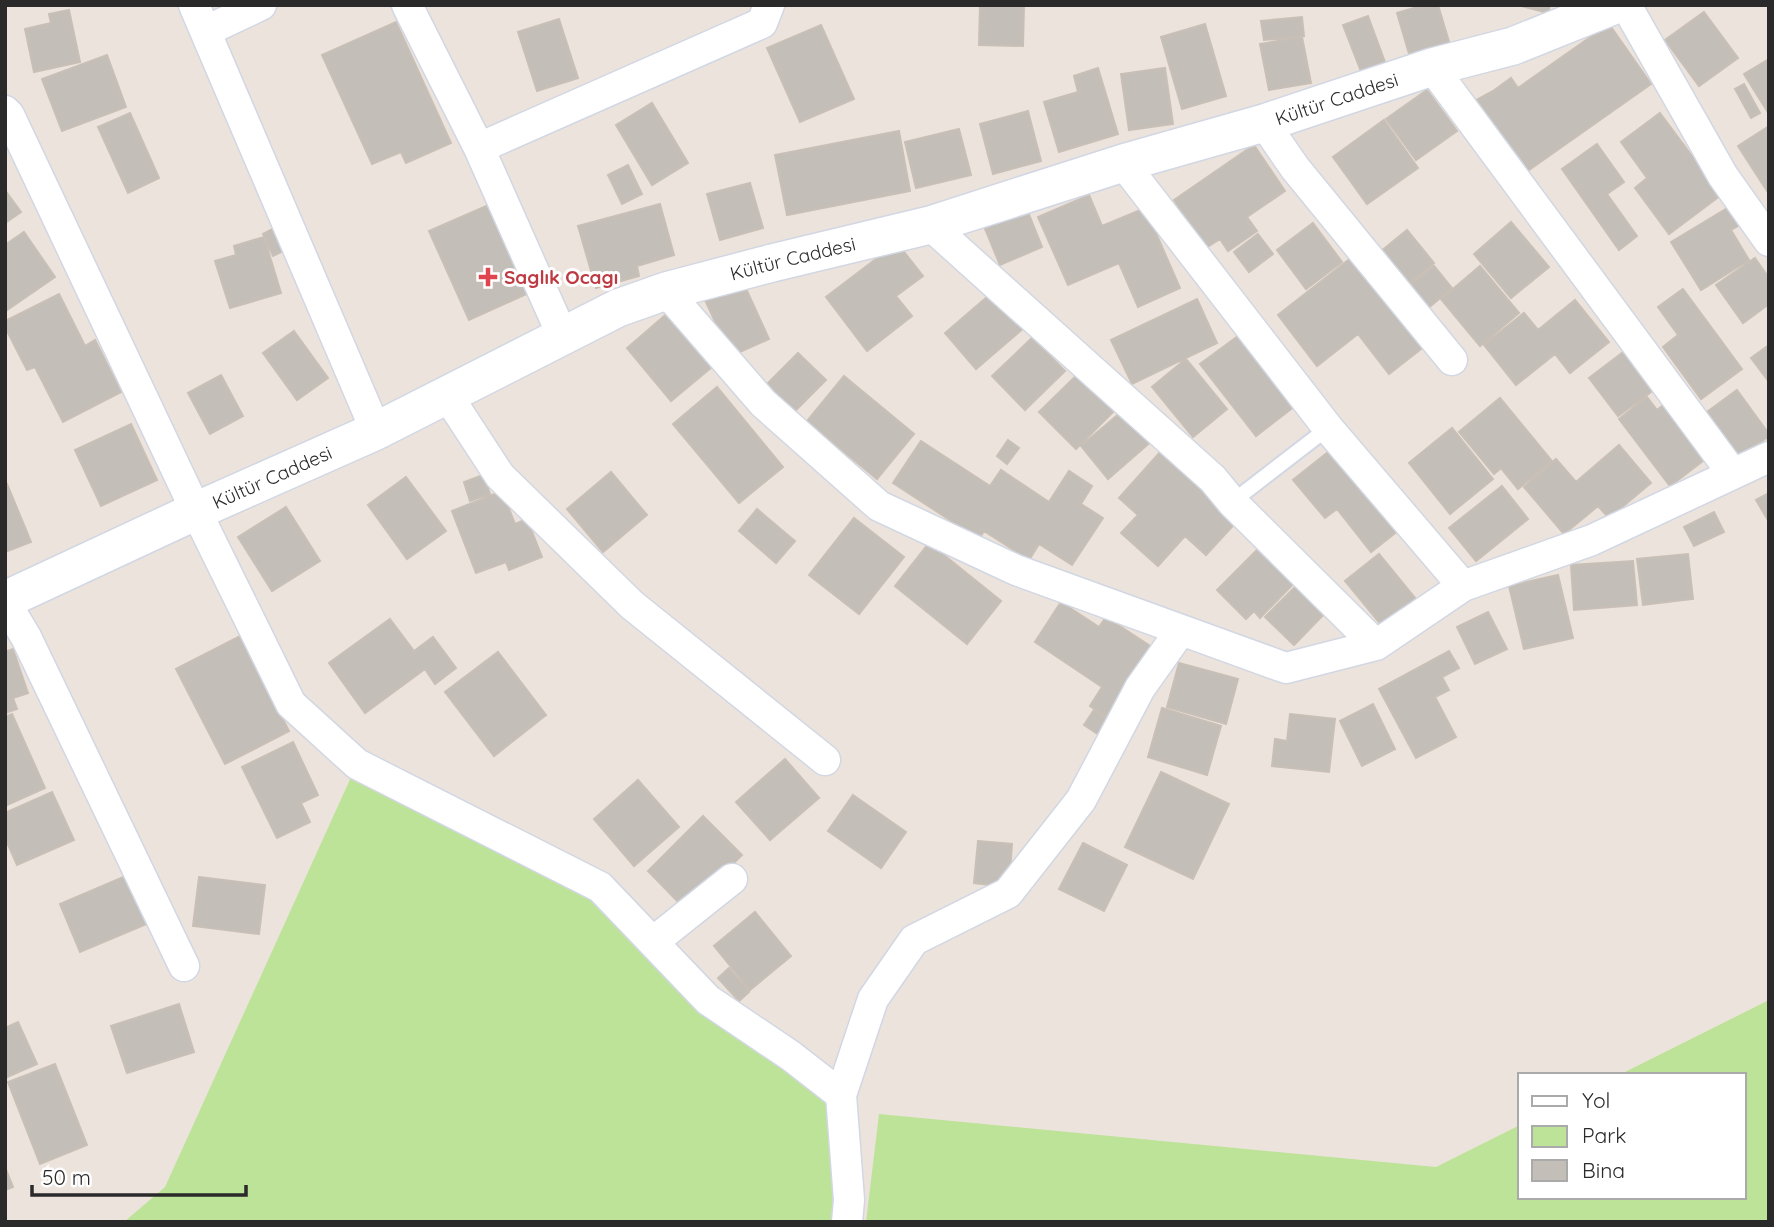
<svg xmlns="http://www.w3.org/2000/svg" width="1774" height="1227" viewBox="0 0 1774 1227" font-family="Quicksand,sans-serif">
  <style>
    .green { fill: #bde398 }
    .building { fill: #c4beb8; stroke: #c8bfb6; stroke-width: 2 }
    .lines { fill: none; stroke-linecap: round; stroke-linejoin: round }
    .service-casing { stroke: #d1d7e3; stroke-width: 18 }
    .minor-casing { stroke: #d1d7e3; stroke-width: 33 }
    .tertiary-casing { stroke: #d1d7e3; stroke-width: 40 }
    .service { stroke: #fff; stroke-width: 14 }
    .minor { stroke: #fff; stroke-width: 30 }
    .tertiary { stroke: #fff; stroke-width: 37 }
    .health-dot { fill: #e0444e; stroke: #fff; stroke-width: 2.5 }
    .labels { text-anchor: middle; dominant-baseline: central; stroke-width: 6; stroke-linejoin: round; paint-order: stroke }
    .street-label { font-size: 19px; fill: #2a2a2a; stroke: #fff }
    .health-label { font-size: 19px; font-weight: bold; fill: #be3a42; stroke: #fff; text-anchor: start }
  </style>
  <rect width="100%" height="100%" fill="#ece3dc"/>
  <path class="green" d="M 357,764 L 600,887 L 841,1095 L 831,1222 L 124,1222 L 165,1187 Z
    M 1769,1000 L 1769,1222 L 866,1222 L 879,1114 L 1436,1167 L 1520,1125 L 1520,1197 L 1744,1197 L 1744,1075 L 1619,1075 Z"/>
  <path class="building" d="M 980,5 L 1024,5 L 1023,46 L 979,45 Z
    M 1424,5 L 1438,5 L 1450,45 L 1410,57 L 1397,13 Z
    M 1518,5 L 1550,5 L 1548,13 Z
    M 69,10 L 80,62 L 34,72 L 25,29 L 51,23 L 49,14 Z
    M 1704,12 L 1738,58 L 1699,86 L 1665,40 Z
    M 1368,16 L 1386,65 L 1362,74 L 1343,25 Z
    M 1302,17 L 1304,36 L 1264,40 L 1261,21 Z
    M 559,19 L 578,78 L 537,91 L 518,32 Z
    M 396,22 L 451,143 L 406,163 L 401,152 L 372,164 L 322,55 Z
    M 1205,24 L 1226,96 L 1182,109 L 1161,37 Z
    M 1609,24 L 1651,84 L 1519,177 L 1469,104 L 1493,91 L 1511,78 L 1518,88 Z
    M 821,25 L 854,99 L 800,122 L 767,48 Z
    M 1302,37 L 1311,83 L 1269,90 L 1260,44 Z
    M 107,55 L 126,107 L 62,131 L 42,79 Z
    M 1769,59 L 1769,114 L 1744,74 Z
    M 1098,68 L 1118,134 L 1059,152 L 1044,102 L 1078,92 L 1074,76 Z
    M 1165,68 L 1173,124 L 1129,130 L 1121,74 Z
    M 1744,84 L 1760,113 L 1751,118 L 1735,89 Z
    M 1427,90 L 1457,131 L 1416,160 L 1386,119 Z
    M 652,103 L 688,163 L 652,185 L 616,125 Z
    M 1028,111 L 1041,161 L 993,174 L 980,124 Z
    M 130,113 L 159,178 L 128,193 L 98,127 Z
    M 1660,113 L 1721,195 L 1669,234 L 1635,188 L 1647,178 L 1621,142 Z
    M 1384,120 L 1418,168 L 1367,204 L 1333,157 Z
    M 1769,126 L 1769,194 L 1738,146 Z
    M 959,129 L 971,175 L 916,188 L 905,142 Z
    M 899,131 L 910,191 L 787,215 L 775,155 Z
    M 1597,144 L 1624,182 L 1607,194 L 1637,236 L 1619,250 L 1562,169 Z
    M 1254,145 L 1285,191 L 1247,217 L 1257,231 L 1228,251 L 1220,239 L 1206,248 L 1174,200 Z
    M 628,165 L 642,194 L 622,204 L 608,175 Z
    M 750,183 L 763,228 L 720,240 L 707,194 Z
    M 5,190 L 21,212 L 5,223 Z
    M 1089,195 L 1102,226 L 1145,208 L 1180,288 L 1138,307 L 1119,263 L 1068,285 L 1038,217 Z
    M 1024,202 L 1042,247 L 1000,265 L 981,219 Z
    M 493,203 L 533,291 L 469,320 L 429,231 Z
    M 660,204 L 674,255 L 637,266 L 639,276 L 596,288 L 578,226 Z
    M 1729,207 L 1740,225 L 1731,230 L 1749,260 L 1701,290 L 1671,242 Z
    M 1511,222 L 1549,267 L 1511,298 L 1474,254 Z
    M 1313,223 L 1342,262 L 1306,289 L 1277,250 Z
    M 276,227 L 287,249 L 273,256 L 263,234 Z
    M 1407,230 L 1434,263 L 1406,286 L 1379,253 Z
    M 24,232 L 55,277 L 7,310 L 5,307 L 5,245 Z
    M 1258,234 L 1273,254 L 1249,272 L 1234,252 Z
    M 264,237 L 281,293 L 230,308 L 215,261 L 236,255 L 234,246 Z
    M 897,243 L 923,276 L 896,296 L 912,316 L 867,351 L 826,297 Z
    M 1356,254 L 1426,345 L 1389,374 L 1358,334 L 1317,366 L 1278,315 Z
    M 1755,258 L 1769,278 L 1769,304 L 1743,323 L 1716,285 Z
    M 1434,266 L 1452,288 L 1427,309 L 1408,287 Z
    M 1480,266 L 1519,313 L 1480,346 L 1441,299 Z
    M 743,282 L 769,339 L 731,356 L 705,300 Z
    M 1683,289 L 1742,369 L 1701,399 L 1663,347 L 1678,335 L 1658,307 Z
    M 994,291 L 1025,327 L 976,369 L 945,333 Z
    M 59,294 L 85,346 L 95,340 L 121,392 L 63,422 L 35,367 L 27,370 L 5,327 L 5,321 Z
    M 1197,299 L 1217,343 L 1132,384 L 1111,340 Z
    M 1575,300 L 1609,342 L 1570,373 L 1555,354 L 1516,385 L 1484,345 L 1524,313 L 1538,330 Z
    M 669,312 L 713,366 L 671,401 L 627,348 Z
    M 294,331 L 328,378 L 297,400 L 263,353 Z
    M 1245,331 L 1300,402 L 1256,436 L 1200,364 Z
    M 1032,338 L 1065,371 L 1025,410 L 992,376 Z
    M 1769,345 L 1769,382 L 1751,358 Z
    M 1626,350 L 1655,389 L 1618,416 L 1589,378 Z
    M 798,353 L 826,380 L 791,415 L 764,387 Z
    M 1186,359 L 1227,409 L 1193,437 L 1152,387 Z
    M 1081,371 L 1117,408 L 1076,449 L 1039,412 Z
    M 221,375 L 243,416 L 210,434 L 188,393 Z
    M 844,376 L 914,434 L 877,479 L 807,421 Z
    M 717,387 L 783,467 L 739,503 L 673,424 Z
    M 1737,390 L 1769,434 L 1769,436 L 1740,457 L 1707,412 Z
    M 1647,397 L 1657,410 L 1671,399 L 1712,454 L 1670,486 L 1619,419 Z
    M 1500,398 L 1552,461 L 1518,489 L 1501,468 L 1494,474 L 1459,432 Z
    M 1126,408 L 1153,440 L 1108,479 L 1081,446 Z
    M 131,424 L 157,480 L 101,506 L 75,450 Z
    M 1452,428 L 1493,479 L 1450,514 L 1409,463 Z
    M 1008,440 L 1019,448 L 1007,464 L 997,456 Z
    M 921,441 L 990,486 L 1001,470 L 1049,502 L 1069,471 L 1092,486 L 1081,504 L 1103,518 L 1072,565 L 1039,544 L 1029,560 L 984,531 L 979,539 L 893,483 Z
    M 1337,445 L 1404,526 L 1371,552 L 1337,509 L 1325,518 L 1293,480 Z
    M 1619,445 L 1651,483 L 1609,518 L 1598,506 L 1564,534 L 1524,487 L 1556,459 L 1576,482 Z
    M 1162,450 L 1239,519 L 1206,555 L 1185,536 L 1158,566 L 1121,533 L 1138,515 L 1119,498 Z
    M 611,472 L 647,515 L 603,552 L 567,509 Z
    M 483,475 L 490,494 L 470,501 L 464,482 Z
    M 406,477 L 446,531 L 407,559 L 368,505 Z
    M 7,484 L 31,542 L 5,552 L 5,485 Z
    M 1502,486 L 1528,519 L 1476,561 L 1449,528 Z
    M 502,491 L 515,524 L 527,519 L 542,557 L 509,570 L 506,562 L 476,573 L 452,511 Z
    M 1769,493 L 1769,522 L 1756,500 Z
    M 286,507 L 320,561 L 272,591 L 238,537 Z
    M 757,509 L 795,541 L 776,563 L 739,531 Z
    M 1714,512 L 1724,532 L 1694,546 L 1684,527 Z
    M 854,518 L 904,557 L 859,614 L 809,575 Z
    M 929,543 L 1001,601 L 967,644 L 895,586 Z
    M 1262,545 L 1297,580 L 1260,618 L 1254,611 L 1246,619 L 1217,590 Z
    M 1379,554 L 1416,599 L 1383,627 L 1345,581 Z
    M 1688,554 L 1693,599 L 1643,605 L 1637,559 Z
    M 1633,561 L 1637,605 L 1574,610 L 1571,565 Z
    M 1558,575 L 1573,638 L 1524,649 L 1509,586 Z
    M 1300,582 L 1328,610 L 1294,645 L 1265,617 Z
    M 1061,602 L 1099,627 L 1106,617 L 1161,653 L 1116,723 L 1090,706 L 1102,687 L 1035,642 Z
    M 1488,612 L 1507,649 L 1475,664 L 1457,627 Z
    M 390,619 L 414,651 L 433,637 L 456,668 L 435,684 L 425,669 L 365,713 L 329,663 Z
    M 240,636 L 289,731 L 225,764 L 176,669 Z
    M 13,649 L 28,693 L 13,698 L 17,709 L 5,713 L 5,652 Z
    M 1449,651 L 1459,668 L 1442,677 L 1449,690 L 1435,697 L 1456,737 L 1416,758 L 1379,689 Z
    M 498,652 L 546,715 L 494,756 L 445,692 Z
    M 1179,663 L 1238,679 L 1226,724 L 1167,707 Z
    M 1373,704 L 1395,749 L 1362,766 L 1340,721 Z
    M 1162,708 L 1221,726 L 1207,775 L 1148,757 Z
    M 1094,710 L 1116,725 L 1107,740 L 1084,725 Z
    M 12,714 L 45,788 L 5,806 L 5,717 Z
    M 1290,714 L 1335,719 L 1329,772 L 1272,766 L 1275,739 L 1287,741 Z
    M 293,742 L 318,795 L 301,803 L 310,822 L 277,838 L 242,767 Z
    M 785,759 L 819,798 L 770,840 L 736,802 Z
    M 1161,772 L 1229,804 L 1193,879 L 1125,847 Z
    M 638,780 L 679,827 L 634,866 L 594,819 Z
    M 52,792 L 74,840 L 17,865 L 5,838 L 5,813 Z
    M 853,795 L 906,832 L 881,868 L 828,831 Z
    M 703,816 L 742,855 L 686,910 L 648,871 Z
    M 978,841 L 1012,844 L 1009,887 L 974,883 Z
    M 1083,843 L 1127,865 L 1104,911 L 1059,889 Z
    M 135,872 L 156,920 L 80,952 L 60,904 Z
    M 199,877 L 265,885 L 259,934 L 193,926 Z
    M 755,912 L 791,956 L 750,990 L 714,946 Z
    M 729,968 L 749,992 L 739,1001 L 718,978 Z
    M 179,1004 L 194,1052 L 127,1073 L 111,1026 Z
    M 18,1022 L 37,1064 L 5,1078 L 5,1028 Z
    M 55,1064 L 87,1145 L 40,1164 L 8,1082 Z
    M 5,1167 L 13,1187 L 5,1190 Z"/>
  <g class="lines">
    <g class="service-casing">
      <path id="service" d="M 1232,502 L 1328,428"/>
    </g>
    <g class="minor-casing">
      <path id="minor" d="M 194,5 L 376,431
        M 407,5 L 479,148 L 563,337
        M 1626,5 L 1723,176 L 1769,241
        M 206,31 L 261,5
        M 1432,67 L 1733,474
        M 5,111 L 9,115 L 196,511 L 291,704 L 357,764 L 600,887 L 708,1000 L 791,1056 L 841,1095 L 849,1200 L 847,1222
        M 1264,123 L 1295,168 L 1452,360
        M 479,148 L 762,23 L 769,5
        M 1123,163 L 1328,428 L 1463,586
        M 930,225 L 1213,479 L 1232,502 L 1376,645
        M 666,291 L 763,403 L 879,506 L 1016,570 L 1286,668 L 1376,645 L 1463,586 L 1592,540 L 1769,457
        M 447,395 L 500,476 L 632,605 L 825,760
        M 5,602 L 26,637 L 184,966
        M 653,942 L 732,879
        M 841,1095 L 873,999 L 914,940 L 1008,893 L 1081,800 L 1140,688 L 1181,630"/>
    </g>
    <g class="tertiary-casing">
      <g id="tertiary">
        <path id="s1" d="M 5,600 L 196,511 L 376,431 L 618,308 L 666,291 L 772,263 L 930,225 L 1123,163 L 1264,123 L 1432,67 L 1513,46 L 1615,5"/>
      </g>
    </g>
    <use href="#service" class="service"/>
    <use href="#minor" class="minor"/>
    <use href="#tertiary" class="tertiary"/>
  </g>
  <path class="health-dot" d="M484.5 266.5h7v7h7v7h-7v7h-7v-7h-7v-7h7z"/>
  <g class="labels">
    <g class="street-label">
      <text stroke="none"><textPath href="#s1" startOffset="1428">Kültür Caddesi</textPath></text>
      <text stroke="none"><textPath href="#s1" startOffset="861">Kültür Caddesi</textPath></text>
      <text stroke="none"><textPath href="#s1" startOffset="294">Kültür Caddesi</textPath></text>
    </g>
    <g class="health-label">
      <text x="504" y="277">Saglık Ocagı</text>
    </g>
  </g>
  <rect width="1774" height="1227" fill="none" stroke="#2a2a2a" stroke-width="14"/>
  <rect x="1518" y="1073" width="228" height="126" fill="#ffffff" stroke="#aaaaaa" stroke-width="2"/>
  <rect x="1532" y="1096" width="35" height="10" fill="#ffffff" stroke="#aaaaaa" stroke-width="2"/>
  <text x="1582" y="1108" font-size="21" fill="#2a2a2a">Yol</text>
  <rect x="1532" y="1126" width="35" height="21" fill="#bde398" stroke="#aaaaaa" stroke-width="2"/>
  <text x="1582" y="1143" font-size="21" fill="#2a2a2a">Park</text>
  <rect x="1532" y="1160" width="35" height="21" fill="#c4beb8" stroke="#aaaaaa" stroke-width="2"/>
  <text x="1582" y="1178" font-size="21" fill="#2a2a2a">Bina</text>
  <path d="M32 1185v10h214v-10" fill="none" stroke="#2a2a2a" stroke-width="3.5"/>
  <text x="42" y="1185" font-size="21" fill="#2a2a2a" stroke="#ffffff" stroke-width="5" paint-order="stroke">50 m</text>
</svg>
